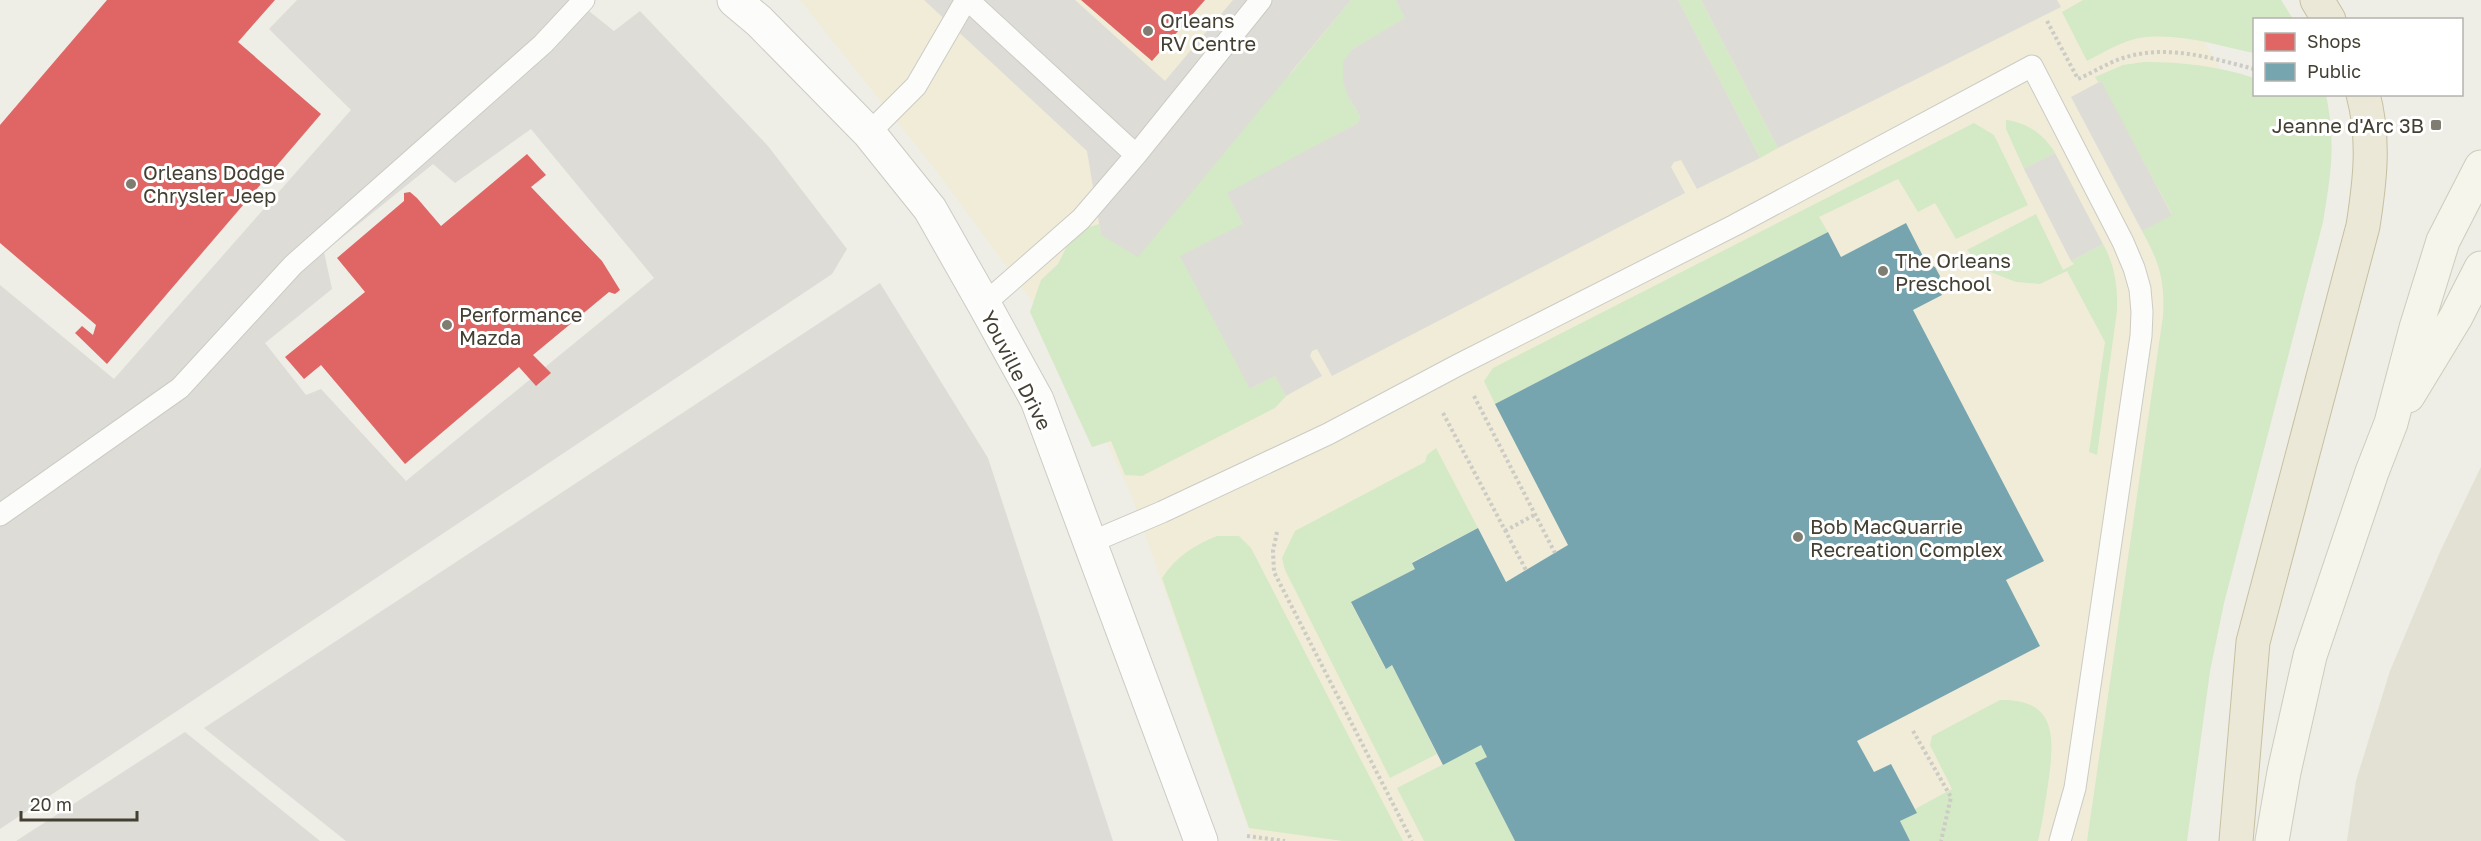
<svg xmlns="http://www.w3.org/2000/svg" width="2481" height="841" viewBox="0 0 2481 841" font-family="'Golos Text',sans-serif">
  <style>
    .residential { fill: #e2e1d3 }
    .commercial { fill: #f1ecd8 }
    .green { fill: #d4e9c5 }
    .parking { fill: #dddcd6; fill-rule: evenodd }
    .shops { fill: #e06666 }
    .public { fill: #76a5af }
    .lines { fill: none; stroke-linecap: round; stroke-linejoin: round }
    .service-casing { stroke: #cccbc4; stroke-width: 23 }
    .tertiary-casing { stroke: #cccbc4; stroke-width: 35 }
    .secondary-casing { stroke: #cdccbd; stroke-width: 35 }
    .motorway-casing { stroke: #c6c0a1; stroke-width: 35 }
    .path { stroke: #cccbc5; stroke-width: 4; stroke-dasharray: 3 3; stroke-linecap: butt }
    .service { stroke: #fcfcfb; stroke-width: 21 }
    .tertiary { stroke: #fcfcfb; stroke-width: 33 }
    .secondary { stroke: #f6f5ec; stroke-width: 33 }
    .motorway { stroke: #ebe8d7; stroke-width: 33 }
    .poi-dot { fill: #7f7d72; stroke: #fff; stroke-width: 2 }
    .labels { text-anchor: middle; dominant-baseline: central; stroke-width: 6; stroke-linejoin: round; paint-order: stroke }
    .poi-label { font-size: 20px; fill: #434033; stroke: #fff; text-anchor: start }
    .street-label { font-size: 20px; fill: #434033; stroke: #fff }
  </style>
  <rect width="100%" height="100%" fill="#eeede6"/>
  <path class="residential" d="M 2481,467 L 2481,841 L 2347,841 L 2356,781 L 2390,671 L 2440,552 Z"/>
  <path class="commercial" d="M 800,0 L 2178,0 L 2281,164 L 2157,841 L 1253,841 L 1131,494 L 1058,337 L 938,173 Z"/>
  <path class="green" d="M 1351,0 L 1396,0 L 1406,18 L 1353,49 L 1348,96 L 1360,116 L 1358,123 L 1228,194 L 1243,224 L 1250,389 L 1275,376 L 1286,396 L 1275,408 L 1142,476 L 1125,475 L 1111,441 L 1092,447 L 1030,312 L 1041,280 L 1058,264 L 1067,246 L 1080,230 L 1099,224 L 1101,235 L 1292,72 Z
    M 1678,0 L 1701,0 L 1778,148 L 1760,158 Z
    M 2083,0 L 2281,0 L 2293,19 L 2254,20 L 2254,53 C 2216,45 2178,32 2139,38 C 2120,42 2104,52 2087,61 L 2062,12 Z
    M 2144,62 C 2183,62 2218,66 2254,78 L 2254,94 L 2326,95 C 2336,144 2331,173 2323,222 L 2224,603 L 2210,671 L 2187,841 L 2087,841 L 2163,316 C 2165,279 2159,262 2142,231 L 2172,214 L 2100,81 L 2098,82 L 2095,77 L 2123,65 Z
    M 2006,120 C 2026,122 2045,135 2055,153 L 2024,169 L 2006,129 Z
    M 1974,123 L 1994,135 L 2028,205 L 1956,239 L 1935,203 L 1918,212 L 1898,179 L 1819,217 L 1828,232 L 1495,404 L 1484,381 L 1493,368 Z
    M 2036,214 L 2063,270 L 2074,264 L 2071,261 L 2103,244 C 2115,265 2118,288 2117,311 L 2097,455 L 2089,452 L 2105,342 L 2067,271 L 2040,284 L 2016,282 L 1985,270 L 1967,250 Z
    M 1436,448 L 1478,528 L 1412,562 L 1415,569 L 1351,603 L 1385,668 L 1392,665 L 1437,754 L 1390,778 L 1285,570 L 1282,558 L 1295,531 L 1425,462 L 1427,455 Z
    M 1217,536 L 1239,536 L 1251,548 L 1403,841 L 1343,841 L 1249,828 L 1162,578 C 1176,557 1194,545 1217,536 Z
    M 2000,700 C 2054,699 2055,733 2049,777 C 2046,798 2043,820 2038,841 L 1910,841 L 1900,821 L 1916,813 L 1915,809 L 1952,789 L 1930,745 L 1932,736 Z
    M 1481,745 L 1487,757 L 1476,763 L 1515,841 L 1424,841 L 1397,788 Z"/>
  <path class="parking" d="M 297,0 L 575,0 L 614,31 L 640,11 L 768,146 L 847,249 L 832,274 L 0,829 L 0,285 L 114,379 L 351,110 L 269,29 ZM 531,129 L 654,278 L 406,481 L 321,389 L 306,395 L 265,343 L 332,289 L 324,252 L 433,164 L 455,183 Z
    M 924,0 L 1075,0 L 1165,81 L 1233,0 L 1351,0 L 1138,257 L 1101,235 L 1087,151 Z
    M 1396,0 L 1678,0 L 1760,158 L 1697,189 L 1681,160 L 1674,162 L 1671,167 L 1685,193 L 1332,376 L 1317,349 L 1312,351 L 1310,356 L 1322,376 L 1286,396 L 1275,376 L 1250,389 L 1180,256 L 1243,224 L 1227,193 L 1358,123 L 1360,116 L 1348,96 L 1343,81 L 1343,62 L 1353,49 L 1405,18 Z
    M 1701,0 L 2057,0 L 2061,7 L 1778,148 Z
    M 2101,81 L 2172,215 L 2142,231 L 2071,97 Z
    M 2055,153 L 2103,244 L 2071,261 L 2024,169 Z
    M 880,283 L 988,458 L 1113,841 L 346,841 L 204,728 Z
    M 185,732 L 320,841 L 16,841 Z"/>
  <path class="shops" d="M 107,0 L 275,0 L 238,42 L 321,114 L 107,364 L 75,333 L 82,326 L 93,335 L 96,325 L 0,243 L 0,125 Z
    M 1081,0 L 1205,0 L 1152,61 Z
    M 527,154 L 546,175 L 531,187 L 602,261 L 620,290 L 615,294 L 609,292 L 533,355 L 551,373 L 536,386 L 519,367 L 405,464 L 321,365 L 304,379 L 285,357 L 365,292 L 337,258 L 404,201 L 404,193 L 410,192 L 417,198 L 441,226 Z"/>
  <path class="public" d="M 1906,223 L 1927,264 L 1935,267 L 1940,276 L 1937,285 L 1942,295 L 1913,310 L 2044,561 L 2006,580 L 2040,646 L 1857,741 L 1874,772 L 1891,764 L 1917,813 L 1900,821 L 1910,841 L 1515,841 L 1475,763 L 1487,757 L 1481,745 L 1443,765 L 1392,665 L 1386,669 L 1351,602 L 1415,569 L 1412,563 L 1478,528 L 1506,582 L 1568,545 L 1495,404 L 1828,232 L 1841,257 Z"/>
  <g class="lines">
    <g class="service-casing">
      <path id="service" d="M 968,0 L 1136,155
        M 869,133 L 916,86 L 966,0
        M 984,304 L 1081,219 L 1136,155 L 1261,0
        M 0,515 L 180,388 L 293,265 L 543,44 L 584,0
        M 1089,543 L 1162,512 L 1328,434 L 1458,365 L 1735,225 L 2032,66 L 2123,242 L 2134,268 L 2140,289 L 2142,312 L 2141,336 L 2075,788 L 2060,841"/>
    </g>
    <g class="tertiary-casing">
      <path id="tertiary" d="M 734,0 L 759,21 L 869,133 L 930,209 L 984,304 L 1037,400 L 1201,841"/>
    </g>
    <g class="secondary-casing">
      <path id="secondary" d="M 2408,396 L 2456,317 L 2481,268
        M 2272,841 L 2284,772 L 2310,656 L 2372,472 L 2391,423 L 2416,328 L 2443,241 L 2481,167"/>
    </g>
    <g class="motorway-casing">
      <path id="motorway" d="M 2317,0 L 2329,20
        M 2236,841 L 2253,642 L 2363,226 C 2370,181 2375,139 2363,94"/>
    </g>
    <path class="path" d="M 2047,21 L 2078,79 C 2092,73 2106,64 2120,59 C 2165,43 2211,58 2254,69
      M 1474,396 L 1555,553
      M 1443,413 L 1526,570
      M 1505,531 L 1536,514
      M 1277,532 L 1273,551 L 1274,572 L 1412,841
      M 1913,731 L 1951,797 L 1941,841
      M 1247,836 L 1285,841"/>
    <use href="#service" class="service"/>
    <use href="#tertiary" class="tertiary"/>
    <use href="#secondary" class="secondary"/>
    <use href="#motorway" class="motorway"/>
  </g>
  <g class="poi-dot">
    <circle cx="1148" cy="31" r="6"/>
    <rect x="2430" y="119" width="12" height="12" rx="3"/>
    <circle cx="131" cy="184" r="6"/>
    <circle cx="1883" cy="271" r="6"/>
    <circle cx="447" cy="325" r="6"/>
    <circle cx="1798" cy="537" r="6"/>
  </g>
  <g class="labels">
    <g class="poi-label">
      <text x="1160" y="20">Orleans<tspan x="1160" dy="23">RV Centre</tspan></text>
      <text x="2424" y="125" text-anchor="end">Jeanne d'Arc 3B</text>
      <text x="143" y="172">Orleans Dodge<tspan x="143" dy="23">Chrysler Jeep</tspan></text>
      <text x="1895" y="260">The Orleans<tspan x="1895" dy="23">Preschool</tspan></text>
      <text x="459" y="314">Performance<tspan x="459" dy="23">Mazda</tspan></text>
      <text x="1810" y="526">Bob MacQuarrie<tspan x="1810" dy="23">Recreation Complex</tspan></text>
    </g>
    <g class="street-label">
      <text transform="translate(1017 370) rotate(63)">Youville Drive</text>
    </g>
  </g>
  <rect x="2253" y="18" width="210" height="78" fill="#ffffff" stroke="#b4b3ad" stroke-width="1.5"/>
  <rect x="2265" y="33" width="30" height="18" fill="#e06666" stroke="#b4b3ad" stroke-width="1.5"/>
  <text x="2307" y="48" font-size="18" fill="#434033">Shops</text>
  <rect x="2265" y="63" width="30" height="18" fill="#76a5af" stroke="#b4b3ad" stroke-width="1.5"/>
  <text x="2307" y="78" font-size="18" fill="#434033">Public</text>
  <path d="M21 811v9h116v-9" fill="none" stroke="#434033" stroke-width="3"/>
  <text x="30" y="811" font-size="18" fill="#434033" stroke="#ffffff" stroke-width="4.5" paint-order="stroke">20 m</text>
</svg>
